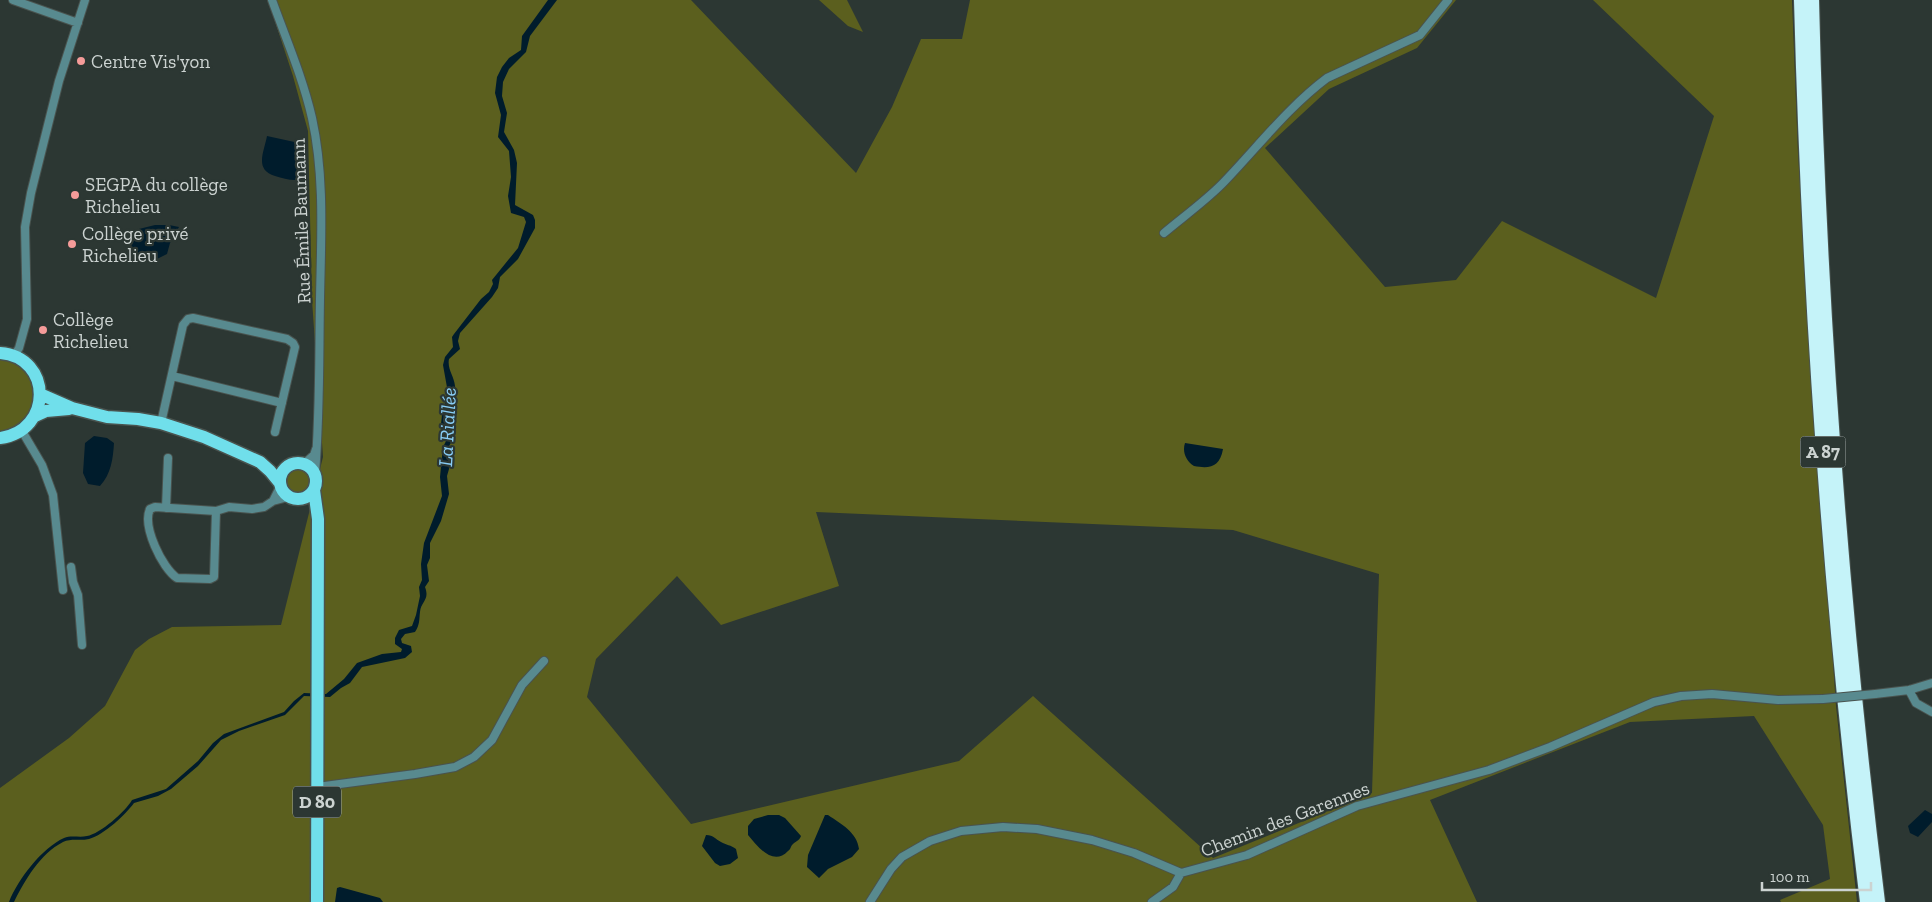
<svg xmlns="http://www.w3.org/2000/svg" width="1932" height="902" viewBox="0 0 1932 902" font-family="'Zilla Slab',serif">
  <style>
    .green { fill: #5b5f1e; fill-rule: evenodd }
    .water { fill: #001c2c }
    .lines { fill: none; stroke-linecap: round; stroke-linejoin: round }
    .street-casing { stroke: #49534f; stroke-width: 10 }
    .primary-casing { stroke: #49534f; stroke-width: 15 }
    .highway-casing { stroke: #49534f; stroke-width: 16 }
    .street { stroke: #588a8f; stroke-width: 8 }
    .primary { stroke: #70dfeb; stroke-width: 12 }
    .highway { stroke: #c5f3f9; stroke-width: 14 }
    .street-bridge-casing { stroke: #49534f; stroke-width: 10; stroke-linecap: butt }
    .street-bridge { stroke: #588a8f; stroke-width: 8 }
    .poi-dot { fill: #f59b99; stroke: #2c3733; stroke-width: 2 }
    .labels { text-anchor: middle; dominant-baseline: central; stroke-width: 4.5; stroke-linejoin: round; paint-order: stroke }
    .shield { fill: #2c3733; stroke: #9ca4a2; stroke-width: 1 }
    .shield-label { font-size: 18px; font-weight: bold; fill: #ccd3d1 }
    .poi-label { font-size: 19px; fill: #ccd3d1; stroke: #2c3733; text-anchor: start }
    .street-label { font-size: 19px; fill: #ccd3d1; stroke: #2c3733 }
    .water-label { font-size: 20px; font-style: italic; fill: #88cdf6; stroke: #2c3733 }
  </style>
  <rect width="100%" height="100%" fill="#2c3733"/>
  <path class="green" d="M 268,0 L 691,0 L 856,173 L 892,107 L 921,39 L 962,39 L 970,0 L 1456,0 L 1417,48 L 1329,89 L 1265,148 L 1385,287 L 1456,280 L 1502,221 L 1656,298 L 1714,116 L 1593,0 L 1792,0 L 1798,154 L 1836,706 L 1857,902 L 1781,902 L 1780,900 L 1830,879 L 1823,825 L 1754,716 L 1630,722 L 1430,800 L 1477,902 L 0,902 L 0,788 L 69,738 L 105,706 L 135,650 L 149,639 L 172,627 L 281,625 L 323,457 L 312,300 L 308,131 L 293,76 ZM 816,512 L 1233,530 L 1379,574 L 1372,793 L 1213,858 L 1033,696 L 959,761 L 691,824 L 587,697 L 596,659 L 677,576 L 721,625 L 839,586 Z
    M 819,0 L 847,0 L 863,32 L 848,26 Z
    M 0,359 C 16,360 32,371 34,387 C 35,395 33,404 33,412 L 16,429 L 0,434 Z
    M284 480a14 14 0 1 1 28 0a14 14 0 1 1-28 0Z"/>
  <path class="water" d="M 548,0 L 557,0 L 530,36 L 526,52 L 509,69 L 503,82 L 502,96 L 507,113 L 504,132 L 514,150 L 517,163 L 515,205 L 533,215 L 535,220 L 535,228 L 518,259 L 500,277 L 498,288 L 492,297 L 460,333 L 458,341 L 460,349 L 449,359 C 447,369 454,376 455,386 C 456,399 446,410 447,424 C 447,429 451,434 453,439 L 448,448 L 449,469 L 447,476 L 449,494 L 441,521 L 430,543 L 430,558 L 427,565 L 429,581 L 425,587 C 430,600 421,601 420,612 C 419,620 420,624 415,632 L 405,634 L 401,639 L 402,643 L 411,646 L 412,652 L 405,658 L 362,667 L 350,683 L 341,688 L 330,697 L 304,696 L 285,715 L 239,731 L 221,740 L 198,766 L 171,789 L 158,796 L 134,803 C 126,814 104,835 89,839 C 80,841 71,838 63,842 C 40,854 25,880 14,902 L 9,902 C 18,879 42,848 64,838 C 71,835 80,838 87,836 C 100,834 126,811 132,800 L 166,789 L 198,761 L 213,743 L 224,734 L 284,712 L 294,701 L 304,693 L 326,694 L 344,679 L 357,663 L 382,654 L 401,652 L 402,649 L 395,644 L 395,638 L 399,630 L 412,626 L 416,615 L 420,596 L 419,587 L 422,580 L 421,564 L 424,543 L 442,496 L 440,477 L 443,447 L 446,441 L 441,424 L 442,415 L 448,393 L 443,365 L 445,357 L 453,347 L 452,337 L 454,334 L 481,299 L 489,292 L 493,284 L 492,280 L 518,248 L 526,222 L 524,217 L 511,213 L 508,196 L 511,177 L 509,151 L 498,137 L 501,115 L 495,93 L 497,77 L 502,67 L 509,58 L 521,50 L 522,36 Z
    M 267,136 L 299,143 L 306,158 L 304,160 L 295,162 L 298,173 L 295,180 C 288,180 282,178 275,176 C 254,170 264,152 267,136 Z
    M 155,225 L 169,225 L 179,227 L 170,243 L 167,254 L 155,260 L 134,257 L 131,247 L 139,229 Z
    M 94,436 L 107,438 L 114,443 C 113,459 111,474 100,486 L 88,484 L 83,473 L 85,443 Z
    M 1185,443 L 1223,449 C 1220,467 1210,469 1194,466 C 1186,461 1182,452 1185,443 Z
    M 1925,810 L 1932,814 L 1932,822 L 1918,837 L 1910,833 L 1908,826 Z
    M 768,815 L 779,815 L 785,818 L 801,836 C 799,841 796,841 793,844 C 790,847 791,849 788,851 C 773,867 757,846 748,835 L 748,826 L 754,819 Z
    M 825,815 L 828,815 C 841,824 857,832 859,849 L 852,857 L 828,869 L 819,878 L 807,867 L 808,855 Z
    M 706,835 C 714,835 715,839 721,842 C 726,845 731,845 736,849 L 738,858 L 730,864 L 720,866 L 715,863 L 702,846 Z
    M 340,887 L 380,898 L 383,902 L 335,902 L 337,888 Z"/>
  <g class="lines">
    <g class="street-casing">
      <path id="street" d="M 13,0 L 78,23
        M 272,0 C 286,39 303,78 312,118 C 325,177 321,239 320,299 C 319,357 320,415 315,473
        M 1164,233 C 1183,217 1204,202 1222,184 C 1257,148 1287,108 1327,78 L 1420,35 L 1448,0
        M 14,356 L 19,348 L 27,319 L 25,227 L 31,193 L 59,81 L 85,0
        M 172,376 L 282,403
        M 161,423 L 183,325 L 188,319 L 193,318 L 287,339 L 293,343 L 295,347 L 275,432
        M 22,431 L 42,465 L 53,495 L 63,590
        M 305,463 L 314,455 L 316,449
        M 280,487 L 273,501 L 288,497
        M 166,508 L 168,458
        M 216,511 L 214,577 L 210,579 L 177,578 C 162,568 142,526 150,509 L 155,507 L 216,511 L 229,507 L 252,509 L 264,507 L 273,501
        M 71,567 L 73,582 L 78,595 L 82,645
        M 1909,690 L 1916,703 L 1932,712
        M 1875,694 L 1909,690 L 1932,683
        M 317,787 L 415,774 L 455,767 L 474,757 L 492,740 L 522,685 L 544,661
        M 870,902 L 891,869 L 902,857 L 930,841 L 961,831 L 1003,827 L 1037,829 L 1092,840 L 1134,853 L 1181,873 L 1247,855 L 1357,806 L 1489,770 L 1550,747 L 1654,702 L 1681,696 L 1712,694 L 1778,700 L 1823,699
        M 1152,902 L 1173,887 L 1181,873"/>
    </g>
    <g class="primary-casing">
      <path id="primary" d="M 0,353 C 53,357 53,431 0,438
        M 40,394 L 72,408 L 107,417 L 138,419 L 161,423 L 204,437 L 260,462 L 270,471 L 279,482
        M 35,416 L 46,411 L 69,409
        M280 481a18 18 0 1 1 36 0a18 18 0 1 1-36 0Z
        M 314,490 L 318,519 L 317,902"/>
    </g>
    <g class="highway-casing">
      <path id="highway" d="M 1801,0 C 1809,301 1830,603 1867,902
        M 1812,0 C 1819,301 1841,603 1878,902"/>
    </g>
    <use href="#street" class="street"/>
    <use href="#primary" class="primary"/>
    <use href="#highway" class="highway"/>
    <g class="street-bridge-casing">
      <path id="street-bridge" d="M 1823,699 L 1875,694"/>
    </g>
    <use href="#street-bridge" class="street-bridge"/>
  </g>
  <g class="poi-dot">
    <circle cx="81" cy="61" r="5"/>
    <circle cx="75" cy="195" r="5"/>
    <circle cx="72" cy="244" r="5"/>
    <circle cx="43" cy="330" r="5"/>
  </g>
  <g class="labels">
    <g class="shield">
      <rect x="1800.5" y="436.5" width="45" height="31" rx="4"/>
      <rect x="293" y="786.5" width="48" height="31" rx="4"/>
    </g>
    <g class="shield-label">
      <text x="1823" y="452">A 87</text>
      <text x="317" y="802">D 80</text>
    </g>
    <g class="poi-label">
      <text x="91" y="61">Centre Vis'yon</text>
      <text x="85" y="184">SEGPA du collège<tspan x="85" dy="22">Richelieu</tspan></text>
      <text x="82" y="233">Collège privé<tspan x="82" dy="22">Richelieu</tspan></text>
      <text x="53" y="319">Collège<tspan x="53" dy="22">Richelieu</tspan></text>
    </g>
    <g class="street-label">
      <text transform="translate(301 221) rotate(-92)">Rue Émile Baumann</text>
      <text transform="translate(1285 819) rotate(-21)">Chemin des Garennes</text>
    </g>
    <g class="water-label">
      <text transform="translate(447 427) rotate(-87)">La Riallée</text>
    </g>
  </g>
  <path d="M1762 882v8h109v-8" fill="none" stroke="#ccd3d1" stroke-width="2.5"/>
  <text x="1770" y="882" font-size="15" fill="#ccd3d1" stroke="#2c3733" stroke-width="4" paint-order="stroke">100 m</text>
</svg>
